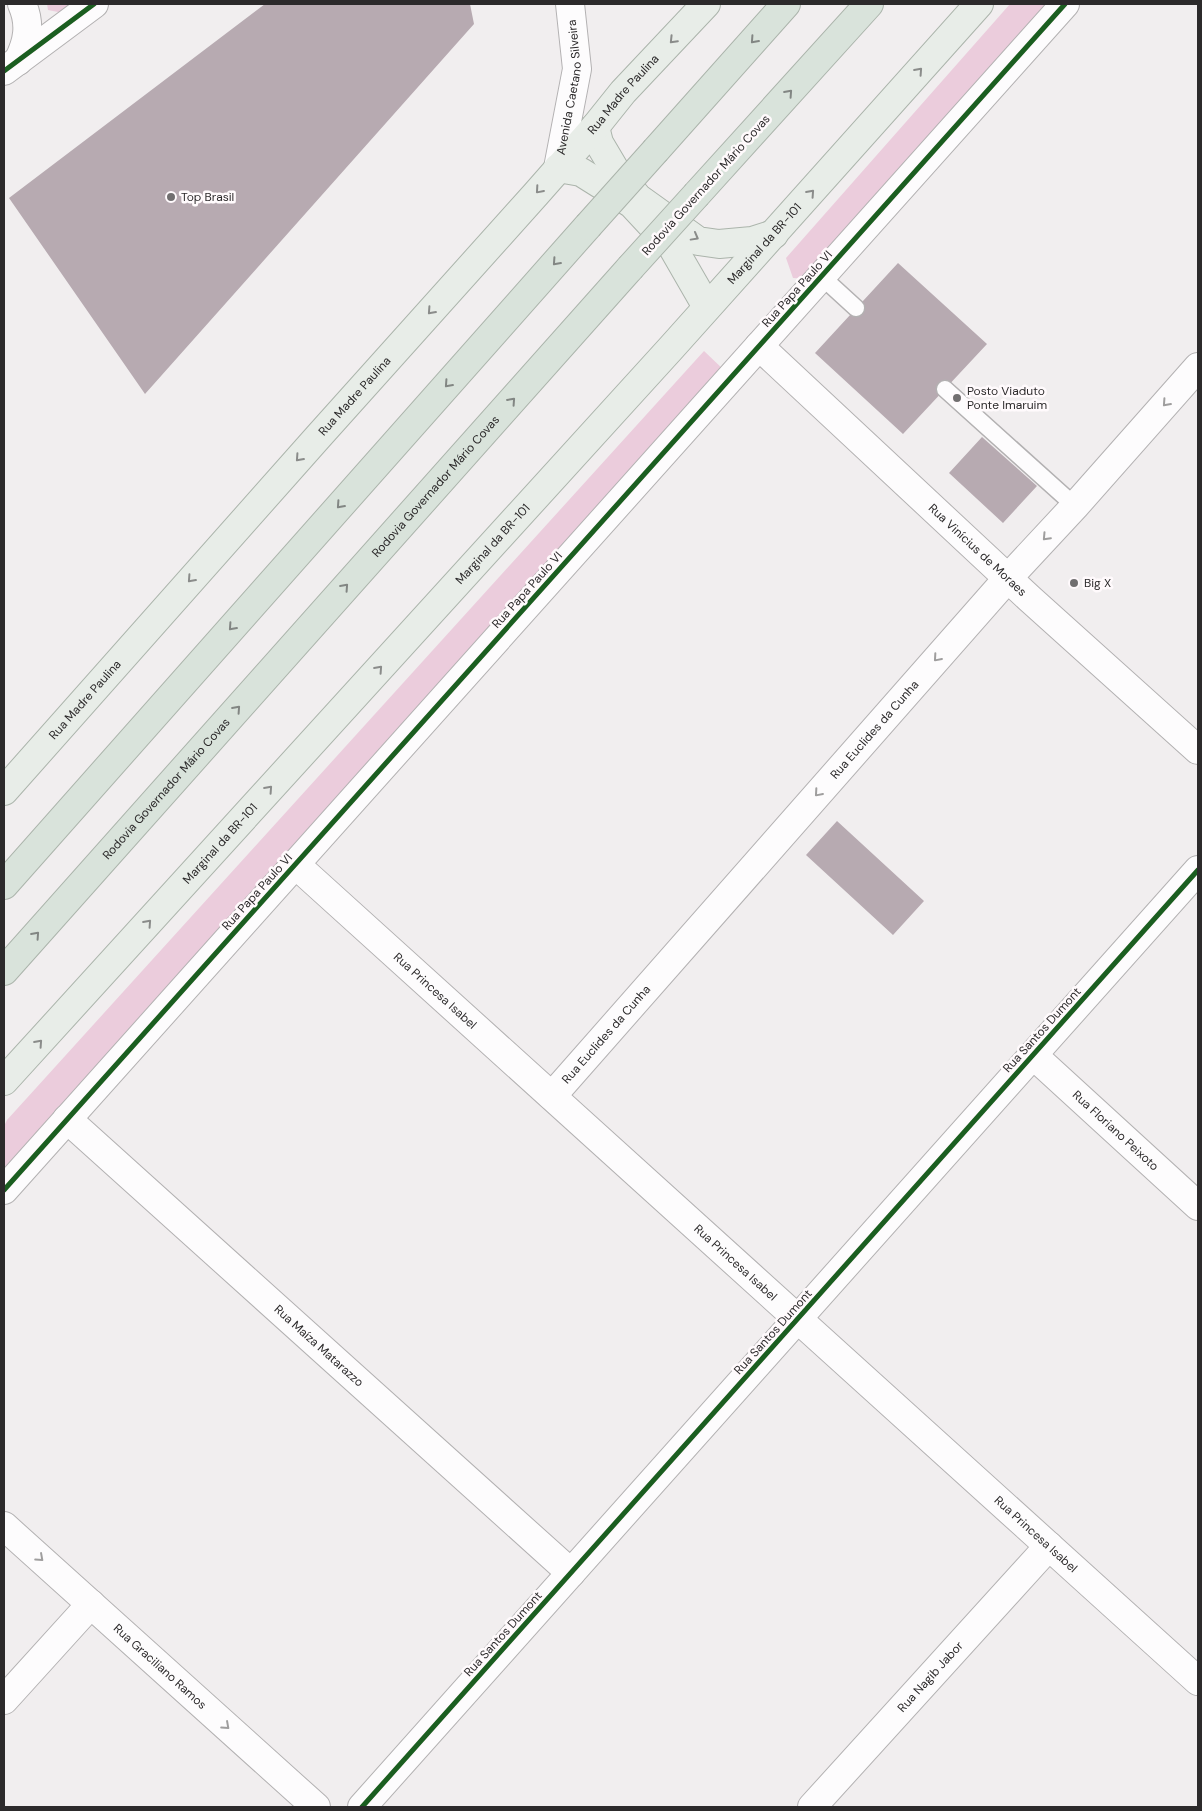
<svg xmlns="http://www.w3.org/2000/svg" width="1202" height="1811" viewBox="0 0 1202 1811" font-family="'DM Sans',sans-serif">
  <style>
    .green { fill: #ebccdc }
    .building { fill: #b7aab1 }
    .lines { fill: none; stroke-linecap: round; stroke-linejoin: round }
    .lane-casing { stroke: #b3b1b2; stroke-width: 19 }
    .street-casing { stroke: #b3b1b2; stroke-width: 30 }
    .secondary-casing { stroke: #b3b1b2; stroke-width: 30 }
    .primary-casing { stroke: #abb4ab; stroke-width: 30 }
    .highway-casing { stroke: #abb4ab; stroke-width: 30 }
    .lane { stroke: #fdfcfd; stroke-width: 16 }
    .street { stroke: #fdfcfd; stroke-width: 28 }
    .secondary { stroke: #fdfcfd; stroke-width: 28 }
    .primary { stroke: #e8ede8; stroke-width: 28 }
    .highway { stroke: #d9e3db; stroke-width: 28 }
    .highway-bridge-casing { stroke: #abb4ab; stroke-width: 30; stroke-linecap: butt }
    .highway-bridge { stroke: #d9e3db; stroke-width: 28 }
    .cycleway-casing { stroke: #fffafc; stroke-width: 8 }
    .cycleway { stroke: #1b5e20; stroke-width: 5 }
    .oneway { stroke: #8a8c8a }
    .oneway2 { stroke: #828683 }
    .oneway3 { stroke: #9f9e9e }
    .poi-dot { fill: #716f70; stroke: #fffafc; stroke-width: 2 }
    .labels { text-anchor: middle; dominant-baseline: central; stroke-width: 5; stroke-linejoin: round; paint-order: stroke }
    .street-label { font-size: 12px; fill: #2c2a2b; stroke: #fffafc }
    .poi-label { font-size: 12px; fill: #2c2a2b; stroke: #fffafc; text-anchor: start }
  </style>
  <rect width="100%" height="100%" fill="#f1eeef"/>
  <path class="green" d="M 47,4 L 73,4 L 63,13 L 48,10 Z
    M 1010,4 L 1056,4 L 810,279 L 793,278 L 786,258 Z
    M 704,351 L 725,371 L 4,1172 L 4,1126 L 7,1120 Z"/>
  <path class="building" d="M 265,4 L 470,4 L 474,24 L 145,394 L 9,198 Z
    M 898,263 L 987,344 L 903,434 L 815,353 Z
    M 982,437 L 1037,486 L 1003,523 L 949,473 Z
    M 837,821 L 924,901 L 893,935 L 806,855 Z"/>
  <g class="lines">
    <g class="lane-casing">
      <path id="lane" d="M 821,276 L 856,308
        M 945,389 L 1075,506"/>
    </g>
    <g class="street-casing">
      <g id="street">
        <path id="s1" d="M 295,864 L 1198,1681"/>
        <path id="s2" d="M 1033,1055 L 1198,1206"/>
        <path id="s3" d="M 552,1096 L 1008,578 L 1075,506 L 1198,367"/>
        <path id="s4" d="M 67,1119 L 571,1573"/>
        <path id="s5" d="M 4,1526 L 316,1807"/>
        <path d="M 4,1700 L 91,1604"/>
        <path d="M 362,1807 L 1198,870"/>
        <path id="s6" d="M 812,1807 L 1049,1546"/>
      </g>
    </g>
    <g class="secondary-casing">
      <g id="secondary">
        <path d="M 18,61 C 28,42 31,24 22,4"/>
        <path d="M 4,71 L 94,4"/>
        <path id="s7" d="M 558,168 L 577,69 L 570,4"/>
        <path id="s8" d="M 759,346 L 1029,598 L 1198,750"/>
        <path d="M 4,1190 L 1065,4"/>
      </g>
    </g>
    <g class="primary-casing">
      <g id="primary">
        <path d="M 595,127 L 599,143 L 615,170 L 638,198 L 698,241 L 719,244 L 752,241 L 774,234"/>
        <path d="M 558,168 L 581,172 L 632,204 L 673,248 L 707,307"/>
        <path id="s9" d="M 4,791 L 318,437 L 536,194 L 595,127 L 623,92 L 706,4"/>
        <path id="s10" d="M 4,1081 L 672,347 L 979,4"/>
      </g>
    </g>
    <g class="highway-casing">
      <g id="highway">
        <path d="M 656,150 L 786,4"/>
        <path d="M 697,194 L 869,4"/>
        <path d="M 4,885 L 588,226"/>
        <path id="s11" d="M 4,971 L 630,268"/>
      </g>
    </g>
    <use href="#lane" class="lane"/>
    <use href="#street" class="street"/>
    <use href="#secondary" class="secondary"/>
    <use href="#primary" class="primary"/>
    <use href="#highway" class="highway"/>
    <g class="highway-bridge-casing">
      <path id="highway-bridge" d="M 588,226 L 656,150
        M 630,268 L 697,194"/>
    </g>
    <use href="#highway-bridge" class="highway-bridge"/>
    <g class="cycleway-casing">
      <path id="cycleway" d="M 4,71 L 94,4
        M 4,1190 L 1065,4
        M 362,1807 L 1198,870"/>
    </g>
    <use href="#cycleway" class="cycleway"/>
  </g>
  <defs><path id="oneway-chevron" d="M-2-3.5L2.5 0L-2 3.5" fill="none" stroke-width="1.6" stroke-linecap="round" stroke-linejoin="round" transform="scale(1.25)"/></defs>
  <g class="oneway">
    <use href="#oneway-chevron" transform="translate(673 40) rotate(134)"/>
    <use href="#oneway-chevron" transform="translate(919 71) rotate(-48)"/>
    <use href="#oneway-chevron" transform="translate(539 190) rotate(131)"/>
    <use href="#oneway-chevron" transform="translate(811 193) rotate(-48)"/>
    <use href="#oneway-chevron" transform="translate(695 237) rotate(29)"/>
    <use href="#oneway-chevron" transform="translate(431 311) rotate(132)"/>
    <use href="#oneway-chevron" transform="translate(299 458) rotate(132)"/>
    <use href="#oneway-chevron" transform="translate(191 579) rotate(132)"/>
    <use href="#oneway-chevron" transform="translate(379 669) rotate(-48)"/>
    <use href="#oneway-chevron" transform="translate(269 789) rotate(-48)"/>
    <use href="#oneway-chevron" transform="translate(148 923) rotate(-48)"/>
    <use href="#oneway-chevron" transform="translate(39 1043) rotate(-48)"/>
  </g>
  <g class="oneway2">
    <use href="#oneway-chevron" transform="translate(754 40) rotate(132)"/>
    <use href="#oneway-chevron" transform="translate(789 93) rotate(-48)"/>
    <use href="#oneway-chevron" transform="translate(556 262) rotate(132)"/>
    <use href="#oneway-chevron" transform="translate(448 384) rotate(132)"/>
    <use href="#oneway-chevron" transform="translate(512 401) rotate(-48)"/>
    <use href="#oneway-chevron" transform="translate(340 505) rotate(132)"/>
    <use href="#oneway-chevron" transform="translate(345 587) rotate(-48)"/>
    <use href="#oneway-chevron" transform="translate(232 627) rotate(132)"/>
    <use href="#oneway-chevron" transform="translate(237 709) rotate(-48)"/>
    <use href="#oneway-chevron" transform="translate(36 935) rotate(-48)"/>
  </g>
  <g class="oneway3">
    <use href="#oneway-chevron" transform="translate(1166 403) rotate(132)"/>
    <use href="#oneway-chevron" transform="translate(1046 537) rotate(133)"/>
    <use href="#oneway-chevron" transform="translate(937 658) rotate(131)"/>
    <use href="#oneway-chevron" transform="translate(818 793) rotate(131)"/>
    <use href="#oneway-chevron" transform="translate(40 1558) rotate(42)"/>
    <use href="#oneway-chevron" transform="translate(226 1726) rotate(42)"/>
  </g>
  <g class="poi-dot">
    <circle cx="171" cy="197" r="5"/>
    <circle cx="957" cy="398" r="5"/>
    <circle cx="1074" cy="583" r="5"/>
  </g>
  <g class="labels">
    <g class="street-label">
      <text stroke="none"><textPath href="#s7" startOffset="82">Avenida Caetano Silveira</textPath></text>
      <text stroke="none"><textPath href="#s9" startOffset="932">Rua Madre Paulina</textPath></text>
      <text transform="translate(706 185) rotate(-48)">Rodovia Governador Mário Covas</text>
      <text stroke="none"><textPath href="#s10" startOffset="1131">Marginal da BR-101</textPath></text>
      <text transform="translate(797 289) rotate(-48)">Rua Papa Paulo VI</text>
      <text stroke="none"><textPath href="#s9" startOffset="528">Rua Madre Paulina</textPath></text>
      <text stroke="none"><textPath href="#s11" startOffset="649">Rodovia Governador Mário Covas</textPath></text>
      <text stroke="none"><textPath href="#s10" startOffset="726">Marginal da BR-101</textPath></text>
      <text stroke="none"><textPath href="#s8" startOffset="299">Rua Vinícius de Moraes</textPath></text>
      <text transform="translate(527 590) rotate(-48)">Rua Papa Paulo VI</text>
      <text stroke="none"><textPath href="#s9" startOffset="122">Rua Madre Paulina</textPath></text>
      <text stroke="none"><textPath href="#s3" startOffset="488">Rua Euclides da Cunha</textPath></text>
      <text stroke="none"><textPath href="#s11" startOffset="244">Rodovia Governador Mário Covas</textPath></text>
      <text stroke="none"><textPath href="#s10" startOffset="321">Marginal da BR-101</textPath></text>
      <text transform="translate(257 892) rotate(-48)">Rua Papa Paulo VI</text>
      <text stroke="none"><textPath href="#s1" startOffset="189">Rua Princesa Isabel</textPath></text>
      <text transform="translate(1042 1030) rotate(-48)">Rua Santos Dumont</text>
      <text stroke="none"><textPath href="#s3" startOffset="82">Rua Euclides da Cunha</textPath></text>
      <text stroke="none"><textPath href="#s2" startOffset="112">Rua Floriano Peixoto</textPath></text>
      <text stroke="none"><textPath href="#s1" startOffset="594">Rua Princesa Isabel</textPath></text>
      <text transform="translate(773 1332) rotate(-48)">Rua Santos Dumont</text>
      <text stroke="none"><textPath href="#s4" startOffset="339">Rua Maíza Matarazzo</textPath></text>
      <text stroke="none"><textPath href="#s1" startOffset="999">Rua Princesa Isabel</textPath></text>
      <text transform="translate(503 1634) rotate(-48)">Rua Santos Dumont</text>
      <text stroke="none"><textPath href="#s5" startOffset="210">Rua Graciliano Ramos</textPath></text>
      <text stroke="none"><textPath href="#s6" startOffset="176">Rua Nagib Jabor</textPath></text>
    </g>
    <g class="poi-label">
      <text x="181" y="197">Top Brasil</text>
      <text x="967" y="391">Posto Viaduto<tspan x="967" dy="14">Ponte Imaruim</tspan></text>
      <text x="1084" y="583">Big X</text>
    </g>
  </g>
  <rect width="1202" height="1811" fill="none" stroke="#2c2a2b" stroke-width="10"/>
</svg>
